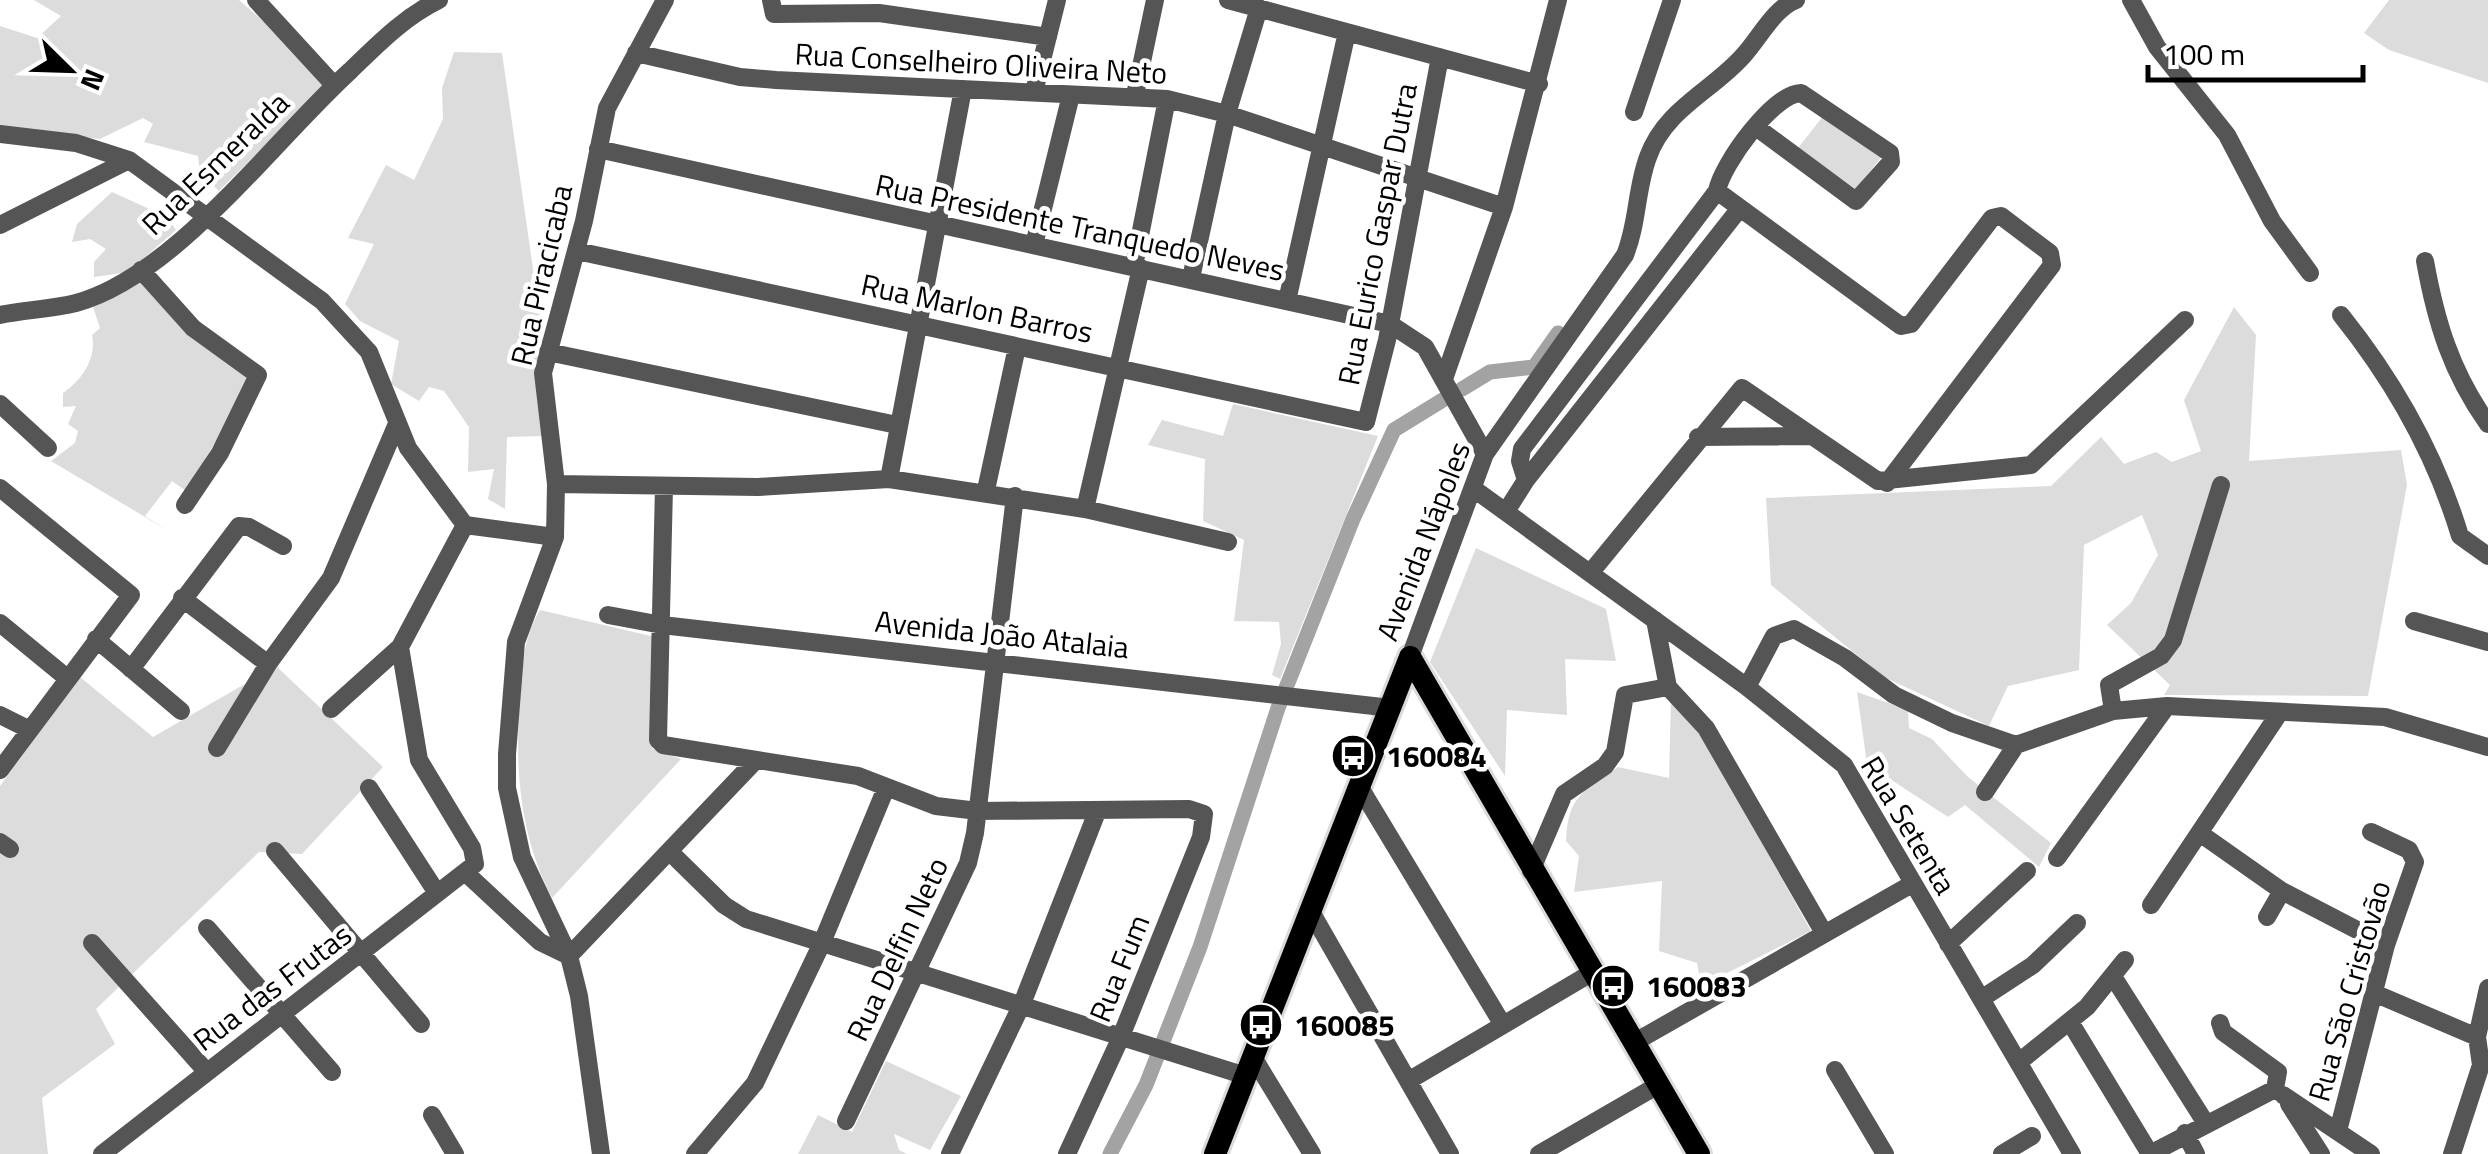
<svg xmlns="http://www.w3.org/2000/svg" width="2488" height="1154" viewBox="0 0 2488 1154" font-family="'Titillium Web',sans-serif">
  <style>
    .green { fill: #dcdcdc }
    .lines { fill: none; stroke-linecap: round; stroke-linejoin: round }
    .canal { stroke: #a3a3a3; stroke-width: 15 }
    .major-casing { stroke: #dbdbdb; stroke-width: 28 }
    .minor { stroke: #555; stroke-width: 18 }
    .major { stroke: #000; stroke-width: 22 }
    .labels { text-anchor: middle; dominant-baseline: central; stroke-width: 9; stroke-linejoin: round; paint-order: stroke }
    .street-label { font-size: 30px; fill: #000; stroke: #fff }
    .poi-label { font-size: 30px; font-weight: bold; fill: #000; stroke: #fff; text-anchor: start }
  </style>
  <rect width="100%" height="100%" fill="#fff"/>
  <path class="green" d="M 34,0 L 239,0 L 290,44 L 324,87 L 219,191 L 200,173 L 198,156 L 144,142 L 153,124 L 143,118 L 100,139 L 0,127 L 0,26 L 37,38 L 61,16 Z
    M 2389,0 L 2488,0 L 2488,83 L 2389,50 L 2364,33 Z
    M 454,52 L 502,53 L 546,359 L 542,436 L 507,437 L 505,509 L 488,499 L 494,469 L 468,472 L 469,427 L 444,391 L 429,387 L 419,401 L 391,384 L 399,341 L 360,321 L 345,304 L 374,244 L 348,238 L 386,165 L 414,180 L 443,119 L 442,88 Z
    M 1824,115 L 1883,155 L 1856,189 L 1798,148 Z
    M 112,192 L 167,217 L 176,230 L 128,272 L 94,277 L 94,262 L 106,249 L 90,239 L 72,242 L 77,224 Z
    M 138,277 L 251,382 L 186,491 L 172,481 L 145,516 L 167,530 L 51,461 L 75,443 L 78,431 L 68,424 L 76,406 L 63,407 L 63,393 C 82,380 97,358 92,335 L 100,328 L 93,307 Z
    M 2234,307 L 2256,335 L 2249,461 L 2401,450 L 2407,485 L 2368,696 L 2164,695 L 2170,685 L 2107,625 L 2131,603 L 2158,555 L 2142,515 L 2084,545 L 2079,670 L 2008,686 L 1989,726 L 1884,677 L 1771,585 L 1766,498 L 2051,486 L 2101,437 L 2124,464 L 2156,452 L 2172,462 L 2201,451 L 2184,400 Z
    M 1233,404 L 1378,436 L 1280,679 L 1272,675 L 1281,644 L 1279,622 L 1234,621 L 1244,540 L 1203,521 L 1205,459 L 1148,445 L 1162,420 L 1223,436 Z
    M 1476,548 L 1606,609 L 1616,661 L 1565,659 L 1567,715 L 1507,710 L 1505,776 L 1430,662 Z
    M 540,610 L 655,637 L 652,749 L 681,759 L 552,898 C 518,831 515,766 520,693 C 523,662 524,637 540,610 Z
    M 276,666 L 383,767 L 302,854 L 259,852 L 96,1009 L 115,1044 L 42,1098 L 48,1154 L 0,1154 L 0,786 L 80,677 L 153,737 Z
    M 1857,692 L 1908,710 L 1909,728 L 1932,739 L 1968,777 L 2051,843 L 2039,867 L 1965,805 L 1948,817 L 1867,764 Z
    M 1671,701 L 1692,717 L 1811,931 L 1701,986 L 1697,963 L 1659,951 L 1662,881 L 1574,892 L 1579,856 L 1566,841 C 1568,795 1583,792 1618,767 L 1669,778 Z
    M 886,1061 L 961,1096 L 930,1150 L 894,1134 L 899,1150 L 907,1154 L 798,1154 L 818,1115 L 852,1132 Z"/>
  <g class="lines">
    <path class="canal" d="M 1462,389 L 1490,372 L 1534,367 L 1558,333
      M 1110,1154 L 1146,1085 L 1200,947 L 1278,708 L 1353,519 L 1394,430 L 1446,398"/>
    <g class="major-casing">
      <path id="major" d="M 1410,657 L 1699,1154
        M 1215,1154 L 1410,657"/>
    </g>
    <path class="minor" d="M 256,0 L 334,85
      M 771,0 L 774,14 L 879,13 L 1048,37
      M 1228,0 L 1539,84
      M 2131,0 L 2157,47 L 2227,135 L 2272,221 L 2310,273
      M 636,53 L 740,77 L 776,80 L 1167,99 L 1227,114 L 1504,207
      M 1034,92 L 1057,0
      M 1135,95 L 1155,0
      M 1634,112 L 1672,0
      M 0,134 L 76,143 L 129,160 L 322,301 L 369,352 L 408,448 L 465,525 L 555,537
      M 598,149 L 1390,324 L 1425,347 L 1485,454
      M 1717,191 L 1901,326 L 1911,324 L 1992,218 L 2001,216 L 2050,253 L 2052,265 L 1887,483
      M 0,225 L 129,160
      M 1034,245 L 1071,95
      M 577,251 L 1366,422 L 1387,340 L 1440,57
      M 2425,261 C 2436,322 2451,372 2488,424
      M 1134,266 L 1167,99
      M 141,270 L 193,328 L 258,375 L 220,453 L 185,505
      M 1191,278 L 1227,114 L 1259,8
      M 1287,301 L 1347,32
      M 0,315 C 25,310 52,309 76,303 C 175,276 274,140 350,71 C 378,44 404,17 439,0
      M 2341,315 C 2393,380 2436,456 2460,536 L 2488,556
      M 548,352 L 897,425
      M 1445,376 L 1504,207 L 1558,0
      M 0,404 L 48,448
      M 1698,437 L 1811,436
      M 889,479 L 963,89
      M 1526,480 L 1520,461 L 1522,449 L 1717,191 C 1722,164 1773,94 1801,93 L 1890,153 L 1891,162 L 1856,201 L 1756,127
      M 556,484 L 758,487 L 889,479 L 1085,509 L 1228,542
      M 664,487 L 658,740 L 663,745 L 858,776 L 936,806 L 978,811 L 1189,809 L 1204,814 L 1201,837 L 1120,1039 L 1067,1154
      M 0,488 L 131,595 L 0,770
      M 1474,489 L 1747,687 L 1844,765 L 2072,1154
      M 986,490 L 1017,347
      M 1085,509 L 1141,268
      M 1507,510 L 1526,480 L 1740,208
      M 1591,572 L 1742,388 L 1878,481 L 2031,465 L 2185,320
      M 182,598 L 268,664
      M 608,615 L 662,625 L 1391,708
      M 1655,620 L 1668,687 L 1706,728 L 1824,933
      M 2414,621 L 2488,642
      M 0,623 L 67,678
      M 96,639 L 181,711
      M 1410,657 L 1485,454 L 1625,255 C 1638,223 1636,189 1648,157 C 1665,109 1712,91 1743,56 C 1759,39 1774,8 1796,0
      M 131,669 L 239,526 L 249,527 L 283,546
      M 1747,687 L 1774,636 L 1794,629 L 1845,658 L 1894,695 L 1952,723 L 2016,745 L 2113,711 L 2167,706 L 2385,717 L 2488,747
      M 331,709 L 400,647 L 465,525
      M 2113,711 L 2109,685 L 2161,656 L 2173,640 L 2221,485
      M 0,715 L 30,730
      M 217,748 L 268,664 L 331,578 L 396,426
      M 1359,786 L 1503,1025
      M 369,788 L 437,893
      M 1985,792 L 2016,745
      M 2201,834 L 2282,891 L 2386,945
      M 0,842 L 10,849
      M 275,851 L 421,1024
      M 670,852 L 724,905 L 746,919 L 1246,1076
      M 2057,858 L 2167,706
      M 1531,871 L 1564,794 L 1605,766 L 1615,752 L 1625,695 L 1668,687
      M 467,874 L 540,942 L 569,956
      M 2151,905 L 2280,712
      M 1310,910 L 1450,1154
      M 2267,917 L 2282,891
      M 207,928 L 332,1072
      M 92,943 L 206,1071
      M 1948,944 L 2027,871
      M 569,956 L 755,761
      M 2114,978 L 2205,1122
      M 2374,993 L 2477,1037
      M 1981,999 L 2033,965 L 2077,923
      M 2070,1022 L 2150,1154
      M 2220,1023 L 2223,1032 L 2278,1072 L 2275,1089
      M 1635,1042 L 1912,884
      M 1253,1057 L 1312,1154
      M 2019,1062 L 2087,1007 L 2125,960
      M 1835,1070 L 1885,1154
      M 1408,1081 L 1593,972
      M 2283,1095 L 2371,1154
      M 2289,1104 L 2321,1154
      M 432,1115 L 455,1154
      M 846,1121 L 968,863 L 975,833 L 1015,496
      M 2338,1131 L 2386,945 L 2415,862 L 2409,850 L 2371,832
      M 2185,1133 L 2196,1154
      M 102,1154 L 475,864 L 472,848 L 419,760 L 400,647
      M 601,1154 L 579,996 L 569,956 L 522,857 L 507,788 L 507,754 L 516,642 L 555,537 L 556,484 L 543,373 L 584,221 L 607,108 L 665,0
      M 695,1154 L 755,1083 L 821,945 L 886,788
      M 950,1154 L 1022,1004 L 1097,812
      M 1539,1154 L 1660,1084
      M 2002,1154 L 2032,1136
      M 2150,1154 L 2275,1089
      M 2452,1154 L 2481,1065 L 2477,1037 L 2488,988"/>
    <use href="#major" class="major"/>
  </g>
  <defs>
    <g id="bus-disc" transform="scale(2.25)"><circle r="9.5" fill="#000" stroke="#fff"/><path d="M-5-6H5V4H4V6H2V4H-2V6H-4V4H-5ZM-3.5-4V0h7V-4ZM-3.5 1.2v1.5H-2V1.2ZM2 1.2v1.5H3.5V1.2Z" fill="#fff"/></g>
  </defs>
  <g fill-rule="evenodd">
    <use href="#bus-disc" x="1353" y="756"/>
    <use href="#bus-disc" x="1613" y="986"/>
    <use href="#bus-disc" x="1261" y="1025"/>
  </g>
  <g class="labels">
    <g class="street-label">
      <text transform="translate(981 63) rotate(3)">Rua Conselheiro Oliveira Neto</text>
      <text transform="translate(215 163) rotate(-44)">Rua Esmeralda</text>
      <text transform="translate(1080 227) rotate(12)">Rua Presidente Tranquedo Neves</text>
      <text transform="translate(1377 234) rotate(-79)">Rua Eurico Gaspar Dutra</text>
      <text transform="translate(541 275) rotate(-77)">Rua Piracicaba</text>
      <text transform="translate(977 308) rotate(12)">Rua Marlon Barros</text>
      <text transform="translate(1423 541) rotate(-69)">Avenida Nápoles</text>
      <text transform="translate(1002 634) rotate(6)">Avenida João Atalaia</text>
      <text transform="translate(1909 825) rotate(59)">Rua Setenta</text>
      <text transform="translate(897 949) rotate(-65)">Rua Delfin Neto</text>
      <text transform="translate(1119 968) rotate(-68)">Rua Fum</text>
      <text transform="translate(272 987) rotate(-37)">Rua das Frutas</text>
      <text transform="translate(2349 991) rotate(-74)">Rua São Cristovão</text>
    </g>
    <g class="poi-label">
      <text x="1386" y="756">160084</text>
      <text x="1646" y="986">160083</text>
      <text x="1294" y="1025">160085</text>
    </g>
  </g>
  <g transform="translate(70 70) rotate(113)" stroke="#ffffff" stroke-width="8" paint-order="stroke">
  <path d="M0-8L18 38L0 25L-18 38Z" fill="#000000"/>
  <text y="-15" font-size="28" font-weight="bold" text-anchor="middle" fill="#000000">N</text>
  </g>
  <path d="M2148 65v15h215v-15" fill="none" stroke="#000000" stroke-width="5"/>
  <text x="2163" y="65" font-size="30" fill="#000000" stroke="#ffffff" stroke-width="8" paint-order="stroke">100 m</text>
</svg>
